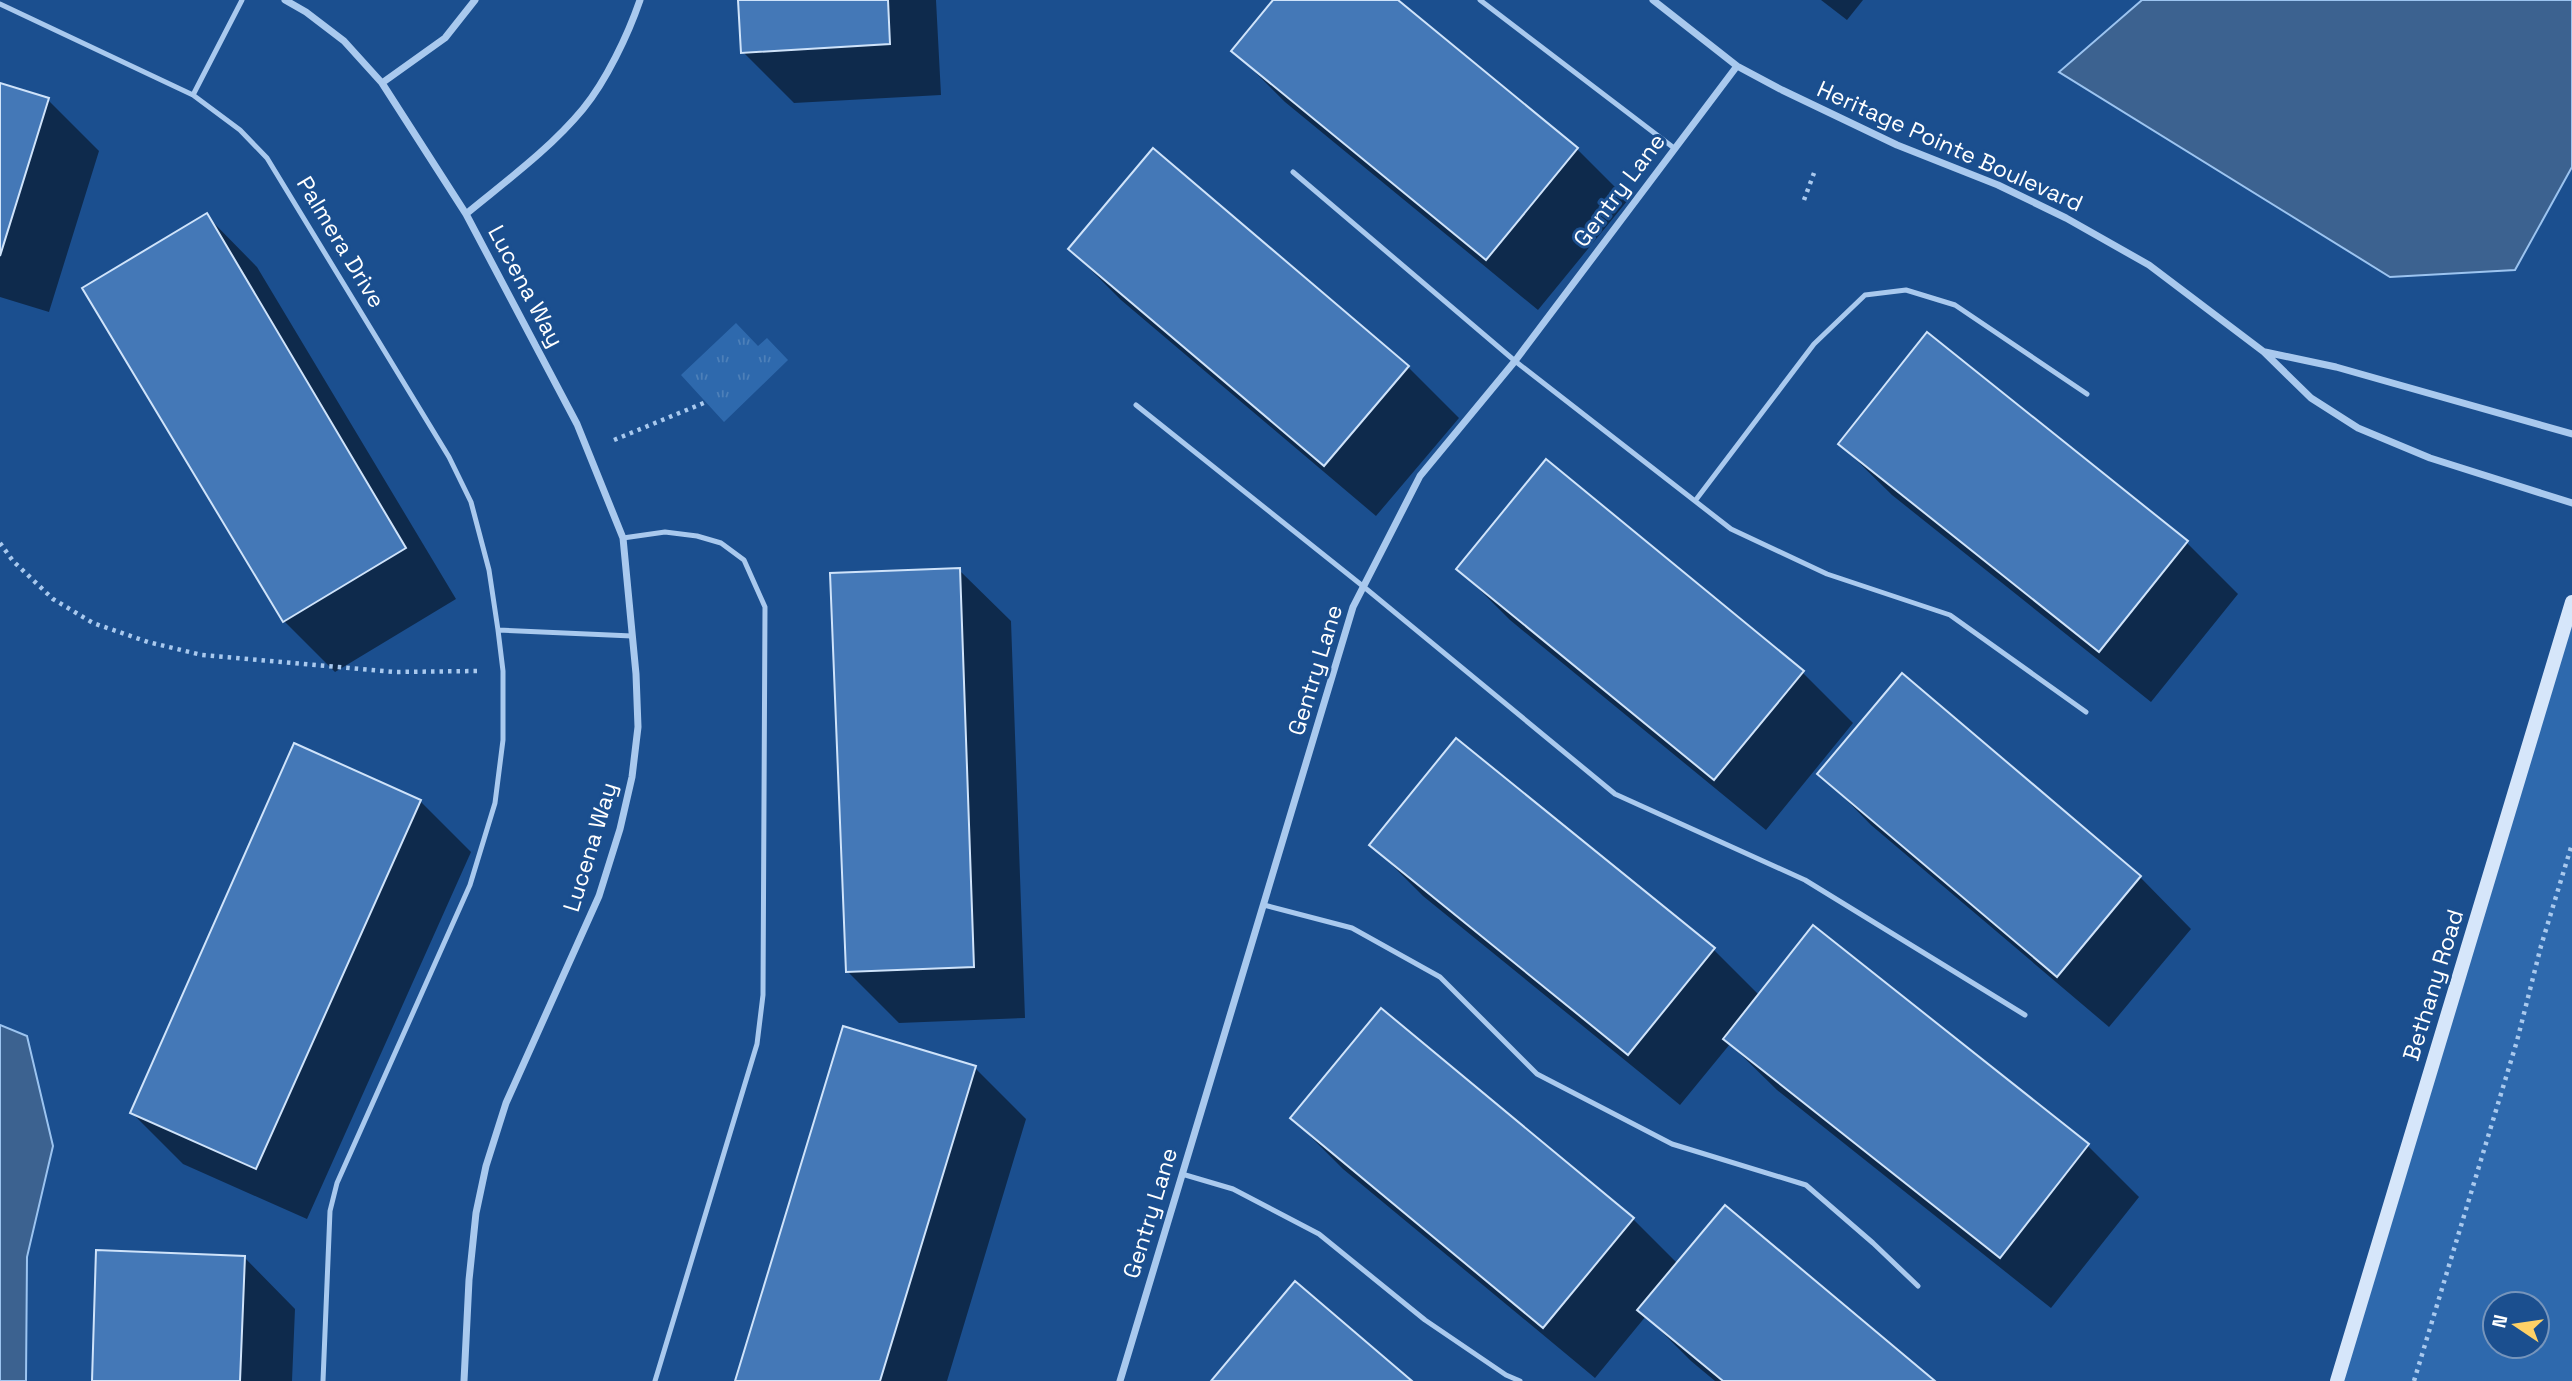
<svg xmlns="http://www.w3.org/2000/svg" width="2572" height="1381" viewBox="0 0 2572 1381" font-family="'Space Grotesk',sans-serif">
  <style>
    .grass { fill: #2e69ad; fill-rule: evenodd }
    .park { fill: url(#park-tufts) }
    .water { fill: #3c6290; stroke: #9cc4f0; stroke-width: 2 }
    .shadow { fill: #0007 }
    .building { fill: #4478b7; stroke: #cfe3fa; stroke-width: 2 }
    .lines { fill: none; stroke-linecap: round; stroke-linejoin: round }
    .path { stroke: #a9c9ee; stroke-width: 4.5; stroke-dasharray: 3.5 5; stroke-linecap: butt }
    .lane { stroke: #a9c9ee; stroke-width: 5 }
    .street { stroke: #a9c9ee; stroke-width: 7 }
    .secondary { stroke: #d6e6fa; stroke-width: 14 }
    .labels { text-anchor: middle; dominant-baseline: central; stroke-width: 6; stroke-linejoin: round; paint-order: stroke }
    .street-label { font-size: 23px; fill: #fff; stroke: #1b4f8f }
  </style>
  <defs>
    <pattern id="park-tufts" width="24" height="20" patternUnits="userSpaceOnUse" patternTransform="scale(1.75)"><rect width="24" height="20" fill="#2e69ad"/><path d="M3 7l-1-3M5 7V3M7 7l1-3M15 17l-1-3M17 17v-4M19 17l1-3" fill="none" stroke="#4d80b9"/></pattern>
  </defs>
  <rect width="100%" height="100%" fill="#1b4f8f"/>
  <path class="grass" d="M 2572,602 L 2572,1381 L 2337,1381 ZM 2495,1304 L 2537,1304 L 2537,1346 L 2495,1346 Z"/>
  <path class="park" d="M 736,323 L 758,346 L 767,338 L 788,360 L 724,422 L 681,375 Z"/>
  <path class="water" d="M 2142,0 L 2572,0 L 2572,167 L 2515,270 L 2390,277 L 2059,72 Z
    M 0,1025 L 27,1036 L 53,1146 L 27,1257 L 26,1381 L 0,1381 Z"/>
  <path class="shadow" d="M 740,0 L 936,0 L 941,95 L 794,103 L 743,52 Z
    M 1275,0 L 1396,0 L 1577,149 L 1628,200 L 1538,310 L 1285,102 L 1234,51 Z
    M 1821,0 L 1863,0 L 1847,20 Z
    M 0,85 L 48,100 L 99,151 L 49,312 L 0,297 Z
    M 206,215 L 257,267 L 456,599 L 335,672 L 284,621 Z
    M 1070,249 L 1408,367 L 1459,418 L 1376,516 L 1121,300 Z
    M 1927,334 L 2187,543 L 2238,594 L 2151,702 L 1892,495 L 1840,444 Z
    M 1459,569 L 1802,672 L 1853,723 L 1766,830 L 1510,620 Z
    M 959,570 L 1011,621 L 1025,1018 L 899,1023 L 847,971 Z
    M 1902,675 L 2140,877 L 2191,929 L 2109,1027 L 1871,825 L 1820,773 Z
    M 420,801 L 471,852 L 307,1219 L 183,1164 L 132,1113 Z
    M 1372,845 L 1713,949 L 1760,996 L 1814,928 L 2088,1146 L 2139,1197 L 2051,1308 L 1777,1090 L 1730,1044 L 1680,1105 L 1423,896 Z
    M 975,1068 L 1026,1119 L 947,1381 L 737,1381 Z
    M 1292,1118 L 1633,1219 L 1678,1264 L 1932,1381 L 1715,1381 L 1691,1361 L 1646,1316 L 1595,1378 L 1343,1169 Z
    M 244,1257 L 295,1309 L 292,1381 L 93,1381 Z"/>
  <path class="building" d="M 738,0 L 888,0 L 890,44 L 741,53 Z
    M 1273,0 L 1398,0 L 1578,148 L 1486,260 L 1231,51 Z
    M 0,83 L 49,98 L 0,256 Z
    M 1153,148 L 1409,366 L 1324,466 L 1068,249 Z
    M 207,213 L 406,548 L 283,622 L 82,288 Z
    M 1927,332 L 2188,541 L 2099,652 L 1838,444 Z
    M 1546,459 L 1804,671 L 1714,780 L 1456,569 Z
    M 960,568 L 974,967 L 846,972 L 830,573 Z
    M 1902,673 L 2141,876 L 2057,977 L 1817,774 Z
    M 1456,738 L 1715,948 L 1628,1055 L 1369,845 Z
    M 294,743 L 421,800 L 256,1169 L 130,1113 Z
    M 1813,925 L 2089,1144 L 2000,1258 L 1723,1039 Z
    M 1381,1008 L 1634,1218 L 1543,1328 L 1290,1118 Z
    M 843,1026 L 976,1066 L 880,1381 L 735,1381 Z
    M 1725,1205 L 1935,1381 L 1723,1381 L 1637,1310 Z
    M 96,1250 L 245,1256 L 240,1381 L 92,1381 Z
    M 1295,1281 L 1412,1381 L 1211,1381 Z"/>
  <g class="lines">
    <path class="path" d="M 1804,200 L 1814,173
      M 614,440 L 706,402
      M 0,543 L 13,561 L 53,599 L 93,623 L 148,642 L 202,655 L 395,672 L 477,671
      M 2414,1381 L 2517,1041 L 2541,946 L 2572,844"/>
    <path class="lane" d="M 1480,0 L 1674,148
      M 0,4 L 193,95 L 240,130 L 267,158 L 449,457 L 471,502 L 489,570 L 498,630 L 503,671 L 503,740 L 495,803 L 470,885 L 337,1183 L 330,1211 L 323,1381
      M 193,95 L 242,0
      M 1293,172 L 1515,361 L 1731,529 L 1827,574 L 1950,615 L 2086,712
      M 1136,405 L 1364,587 L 1615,794 L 1805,880 L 2025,1015
      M 1695,501 L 1814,344 L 1865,295 L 1906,290 L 1955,305 L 2087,394
      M 623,538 L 665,532 L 697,536 L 721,543 L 744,560 L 765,607 L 763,995 L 757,1044 L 655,1381
      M 498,630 L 632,636
      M 1264,905 L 1352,928 L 1440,977 L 1537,1074 L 1672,1144 L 1806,1185 L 1873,1243 L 1918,1286
      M 1182,1174 L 1233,1189 L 1319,1234 L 1425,1320 L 1506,1375 L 1520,1381"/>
    <path class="street" d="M 285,0 L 306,12 L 344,41 L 382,83 L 466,214 L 577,424 L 623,538 L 636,674 L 638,727 L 632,777 L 620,829 L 599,896 L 506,1103 L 486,1166 L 476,1213 L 469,1280 L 464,1381
      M 1653,0 L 1737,66 L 1782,90 L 1897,145 L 1998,185 L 2066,218 L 2149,265 L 2264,352 L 2311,398 L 2358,428 L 2430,458 L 2572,503
      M 382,83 L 445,38 L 475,0
      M 466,214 C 506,181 550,149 583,109 C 606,81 628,35 640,0
      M 2265,352 L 2336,367 L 2572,434
      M 1120,1381 L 1353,607 L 1420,476 L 1515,361 L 1737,66"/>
    <path class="secondary" d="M 2337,1381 L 2572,602"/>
  </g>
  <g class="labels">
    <g class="street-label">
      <text transform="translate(1950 146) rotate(24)">Heritage Pointe Boulevard</text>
      <text transform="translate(1619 190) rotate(-53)">Gentry Lane</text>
      <text transform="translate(341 242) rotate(59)">Palmera Drive</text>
      <text transform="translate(526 286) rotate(62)">Lucena Way</text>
      <text transform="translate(1315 670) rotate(-73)">Gentry Lane</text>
      <text transform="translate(590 847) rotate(-73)">Lucena Way</text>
      <text transform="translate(2433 985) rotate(-73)">Bethany Road</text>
      <text transform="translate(1150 1213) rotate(-73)">Gentry Lane</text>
    </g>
  </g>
  <g transform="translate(2516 1325) rotate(283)"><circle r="33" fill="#1b4f8f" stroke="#7695bc" stroke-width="2"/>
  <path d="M0-5L12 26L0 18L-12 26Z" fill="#ffd166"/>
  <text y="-10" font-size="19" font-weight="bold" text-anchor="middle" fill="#ffffff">N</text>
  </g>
</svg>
